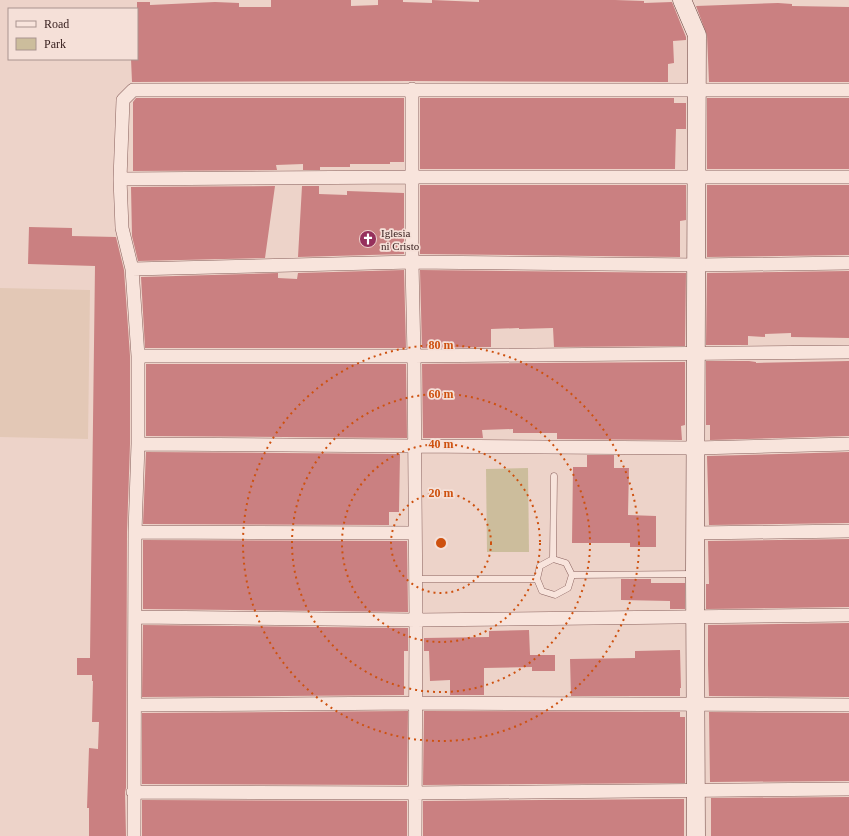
<svg xmlns="http://www.w3.org/2000/svg" width="849" height="836" viewBox="0 0 849 836" font-family="Georgia,serif">
  <style>
    .farmland { fill: #e3c8b6 }
    .green { fill: #ccbd9c }
    .building { fill: #ca8081 }
    .lines { fill: none; stroke-linecap: round; stroke-linejoin: round }
    .lane-casing { stroke: #89625e; stroke-width: 7 }
    .street-casing { stroke: #89625e; stroke-width: 14 }
    .secondary-casing { stroke: #6b4441; stroke-width: 19 }
    .lane { stroke: #f8e4dc; stroke-width: 6 }
    .street { stroke: #f8e4dc; stroke-width: 13 }
    .secondary { stroke: #f8e4dc; stroke-width: 18 }
    .ring { fill: none; stroke: #ce510f; stroke-width: 2; stroke-dasharray: 2 4 }
    .labels { text-anchor: middle; dominant-baseline: central; stroke-width: 3.5; stroke-linejoin: round; paint-order: stroke }
    .poi-label { font-size: 11px; fill: #3a2221; stroke: #f5e0d8; text-anchor: start }
    .centre { fill: #ce510f; stroke: #f5e0d8; stroke-width: 2 }
    .ring-label { font-size: 12px; text-anchor: middle; font-weight: bold; fill: #ce510f; stroke: #f5e0d8; stroke-width: 3.5; stroke-linejoin: round; paint-order: stroke }
  </style>
  <rect width="100%" height="100%" fill="#edd3c9"/>
  <path class="farmland" d="M 0,288 L 90,290 L 88,439 L 0,437 Z"/>
  <path class="green" d="M 528,468 L 529,552 L 487,552 L 486,469 Z"/>
  <path class="building" d="M 271,0 L 351,0 L 351,6 L 378,5 L 378,0 L 403,0 L 403,2 L 432,3 L 432,0 L 479,2 L 479,0 L 615,0 L 644,1 L 644,3 L 672,2 L 686,37 L 686,40 L 673,41 L 674,63 L 668,64 L 668,82 L 412,81 L 132,82 L 131,59 L 137,59 L 137,2 L 150,2 L 150,5 L 215,2 L 239,3 L 239,7 L 271,7 Z
    M 778,3 L 792,4 L 792,6 L 849,7 L 849,82 L 709,82 L 707,35 L 696,6 Z
    M 136,98 L 404,98 L 404,162 L 390,162 L 390,164 L 350,164 L 350,167 L 320,167 L 320,170 L 303,170 L 303,164 L 276,165 L 277,170 L 133,171 L 133,102 Z
    M 420,98 L 674,98 L 674,103 L 686,103 L 686,129 L 676,129 L 675,169 L 420,169 Z
    M 707,98 L 849,98 L 849,169 L 707,169 Z
    M 420,185 L 686,185 L 686,220 L 680,221 L 680,257 L 420,254 Z
    M 707,185 L 849,185 L 849,255 L 707,257 Z
    M 275,186 L 265,258 L 138,261 L 132,236 L 131,187 Z
    M 302,186 L 319,186 L 319,194 L 347,195 L 347,191 L 404,193 L 404,254 L 298,257 Z
    M 29,227 L 72,228 L 72,236 L 116,237 L 124,270 L 130,356 L 130,444 L 127,532 L 126,788 L 125,792 L 126,836 L 89,836 L 89,808 L 87,808 L 89,748 L 98,749 L 99,722 L 92,722 L 93,681 L 92,681 L 92,675 L 77,675 L 77,658 L 90,658 L 95,266 L 28,264 Z
    M 404,270 L 406,348 L 145,348 L 141,277 L 278,273 L 278,278 L 297,279 L 298,273 Z
    M 420,270 L 686,273 L 685,346 L 554,347 L 553,328 L 519,329 L 519,328 L 491,329 L 491,347 L 422,348 Z
    M 849,271 L 849,338 L 791,337 L 791,333 L 765,334 L 765,337 L 748,336 L 748,345 L 706,345 L 707,273 Z
    M 706,361 L 749,361 L 756,362 L 756,363 L 849,361 L 849,436 L 710,440 L 710,425 L 706,425 Z
    M 685,362 L 685,425 L 681,426 L 682,440 L 557,439 L 557,433 L 513,433 L 513,429 L 482,430 L 483,438 L 423,438 L 422,364 Z
    M 146,364 L 406,364 L 407,438 L 146,436 Z
    M 146,452 L 400,454 L 399,512 L 389,512 L 389,525 L 143,524 Z
    M 849,452 L 849,523 L 709,525 L 707,456 Z
    M 587,455 L 614,455 L 614,468 L 629,468 L 628,515 L 656,516 L 656,547 L 630,547 L 630,543 L 572,543 L 573,467 L 587,467 Z
    M 849,539 L 849,607 L 706,609 L 706,584 L 709,584 L 708,541 Z
    M 143,540 L 407,541 L 408,612 L 143,609 Z
    M 621,579 L 651,579 L 651,583 L 685,583 L 685,609 L 670,609 L 670,601 L 621,600 Z
    M 849,623 L 849,697 L 709,696 L 708,665 L 708,625 Z
    M 143,625 L 408,628 L 408,651 L 404,651 L 404,695 L 142,697 Z
    M 529,630 L 530,655 L 555,655 L 555,671 L 532,671 L 532,667 L 484,668 L 484,695 L 450,695 L 450,680 L 430,681 L 429,651 L 424,651 L 424,638 L 489,637 L 489,631 Z
    M 680,650 L 681,688 L 680,688 L 680,696 L 571,696 L 570,659 L 635,658 L 635,651 Z
    M 408,711 L 407,785 L 142,784 L 142,713 Z
    M 424,711 L 680,712 L 680,717 L 685,717 L 685,783 L 423,785 Z
    M 709,712 L 849,713 L 849,781 L 710,782 Z
    M 849,797 L 849,836 L 711,836 L 711,798 Z
    M 684,799 L 684,836 L 423,836 L 423,801 Z
    M 142,800 L 407,801 L 407,836 L 142,836 Z"/>
  <g class="lines">
    <g class="lane-casing">
      <path id="lane" d="M 553,559 L 566,563 L 572,575 L 568,588 L 555,595 L 542,591 L 537,579 L 540,566 Z
        M 553,559 L 554,476
        M 572,575 L 693,574
        M 416,579 L 537,579"/>
    </g>
    <g class="street-casing">
      <path id="street" d="M 412,89 L 412,262 L 414,356 L 416,620 L 415,836
        M 120,179 L 412,177 L 849,177
        M 132,269 L 412,262 L 697,265 L 849,263
        M 138,356 L 414,356 L 849,352
        M 138,444 L 696,448 L 849,444
        M 135,532 L 415,533
        M 696,533 L 849,531
        M 135,617 L 416,620 L 849,615
        M 135,705 L 416,703 L 849,705
        M 133,792 L 415,793 L 849,789
        M 134,836 L 135,532 L 138,444 L 138,356 L 132,269 L 122,228 L 120,179 L 123,100 L 133,90 L 849,90"/>
    </g>
    <g class="secondary-casing">
      <path id="secondary" d="M 682,0 L 697,35 L 695,573 L 696,836"/>
    </g>
    <use href="#lane" class="lane"/>
    <use href="#street" class="street"/>
    <use href="#secondary" class="secondary"/>
  </g>
  <g class="ring">
    <circle cx="441" cy="543" r="50"/>
    <circle cx="441" cy="543" r="99"/>
    <circle cx="441" cy="543" r="149"/>
    <circle cx="441" cy="543" r="198"/>
  </g>
  <defs>
    <g id="church-disc" transform="scale(0.9)"><circle r="9.5" fill="#96305c" stroke="#f5e0d8"/><path d="M-1.2-6h2.4v3.5h3.3v2.4h-3.3V6h-2.4V-.1h-3.3v-2.4h3.3Z" fill="#fff"/></g>
  </defs>
  <g fill-rule="evenodd">
    <use href="#church-disc" x="368" y="239"/>
  </g>
  <g class="labels">
    <g class="poi-label">
      <text x="381" y="233">Iglesia<tspan x="381" dy="13">ni Cristo</tspan></text>
    </g>
  </g>
  <circle cx="441" cy="543" r="6" class="centre"/>
  <g class="ring-label">
    <text x="441" y="349">80 m</text>
    <text x="441" y="398">60 m</text>
    <text x="441" y="448">40 m</text>
    <text x="441" y="497">20 m</text>
  </g>
  <rect x="8" y="8" width="130" height="52" fill="#f5e0d8" stroke="#aa948f"/>
  <rect x="16" y="21" width="20" height="6" fill="#f8e4dc" stroke="#aa948f"/>
  <text x="44" y="28" font-size="12" fill="#3a2221">Road</text>
  <rect x="16" y="38" width="20" height="12" fill="#ccbd9c" stroke="#aa948f"/>
  <text x="44" y="48" font-size="12" fill="#3a2221">Park</text>
</svg>
